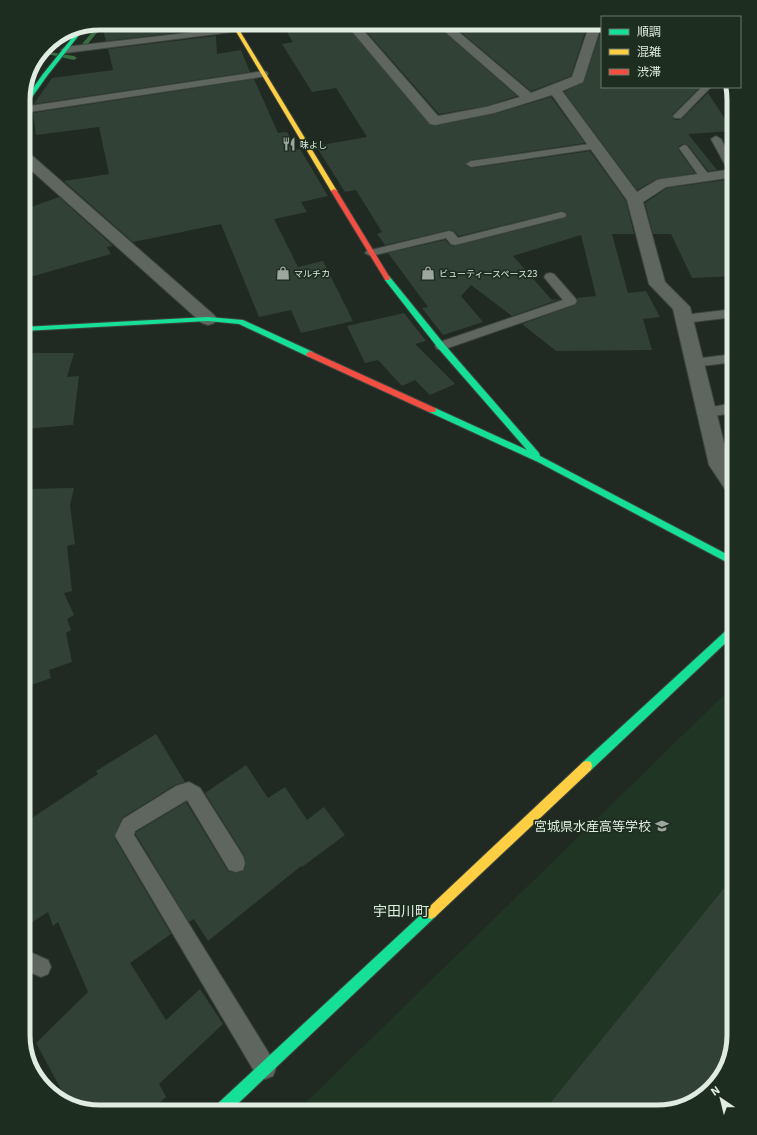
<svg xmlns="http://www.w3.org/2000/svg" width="757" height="1135" viewBox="0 0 757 1135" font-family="'IBM Plex Sans','Noto Sans JP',sans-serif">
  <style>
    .built { fill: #213524 }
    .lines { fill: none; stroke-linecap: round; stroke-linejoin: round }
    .stream { fill: #396e42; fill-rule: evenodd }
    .building { fill: #314135 }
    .lane-casing { stroke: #3d453f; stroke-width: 2 }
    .street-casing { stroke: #3d453f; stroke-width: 2 }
    .fast-casing { stroke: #3d453f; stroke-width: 2 }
    .slow-casing { stroke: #3d453f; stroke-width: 2 }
    .jam-casing { stroke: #3d453f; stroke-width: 2 }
    .lane { fill: #5f6660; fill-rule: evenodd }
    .street { fill: #5f6660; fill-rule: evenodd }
    .fast { fill: #16e098; fill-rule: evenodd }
    .slow { fill: #ffcf43; fill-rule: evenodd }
    .jam { fill: #f24e42; fill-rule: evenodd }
    .labels { text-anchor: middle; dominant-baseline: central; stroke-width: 3.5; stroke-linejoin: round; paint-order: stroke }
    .far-poi-label { font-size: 9px; fill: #e0ebe1; stroke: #1d2d1f; text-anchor: start }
    .near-poi-label { font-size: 13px; fill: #e0ebe1; stroke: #1d2d1f; text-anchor: end }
    .near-neighbourhood-label { font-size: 14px; fill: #e0ebe1; stroke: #1d2d1f }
    .rim { fill: none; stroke: #e0ebe1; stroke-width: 5 }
  </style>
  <rect width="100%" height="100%" fill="#202a22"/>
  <path class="built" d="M 734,685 L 734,1036 L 724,1074 L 695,1102 L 658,1112 L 296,1112 Z"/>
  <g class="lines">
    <path class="stream" d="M 100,23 L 105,23 L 86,46 L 82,46 L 82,44 Z
      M 43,51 L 74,56 L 77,58 L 74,60 L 42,53 Z"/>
  </g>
  <path class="building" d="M 131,23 L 215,23 L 216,28 L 106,41 L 102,27 Z
    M 320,23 L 344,23 L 430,125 L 435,126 L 494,114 L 551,97 L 585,143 L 471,160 L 465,165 L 471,168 L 590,151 L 626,201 L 634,234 L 612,234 L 628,293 L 646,291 L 660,317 L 643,319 L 652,350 L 556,351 L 522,324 L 575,305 L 578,302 L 577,298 L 596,296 L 581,235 L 513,256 L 552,300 L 560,299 L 512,316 L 471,285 L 461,296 L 483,322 L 443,335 L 422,308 L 428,307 L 388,253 L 445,240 L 450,245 L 455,246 L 565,218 L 567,214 L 565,212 L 561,211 L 459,236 L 454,231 L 449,230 L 385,245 L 377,234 L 382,232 L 356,190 L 345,192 L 316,146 L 367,137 L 336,88 L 312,92 L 282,44 L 293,42 L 285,29 Z
    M 359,23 L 434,23 L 517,96 L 486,106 L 439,114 Z
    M 450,23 L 588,23 L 571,76 L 531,91 Z
    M 602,28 L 602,87 L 700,87 L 672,115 L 675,120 L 682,119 L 708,93 L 733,131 L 688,134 L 717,170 L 708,171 L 688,145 L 683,144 L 678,147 L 678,149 L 695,173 L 657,179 L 637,190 L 564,92 L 584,82 Z
    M 216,36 L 217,54 L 241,50 L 250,72 L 34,104 L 52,78 L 113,70 L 108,49 Z
    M 254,79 L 278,133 L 287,132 L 295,150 L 300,149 L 328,196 L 301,202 L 307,212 L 274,219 L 298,267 L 323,261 L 353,321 L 301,333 L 291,310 L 259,317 L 221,224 L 133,242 L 64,181 L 109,174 L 99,127 L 36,135 L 33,113 Z
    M 725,180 L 734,190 L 734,276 L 692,278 L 671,234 L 653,234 L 645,203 L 667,188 Z
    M 59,197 L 113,246 L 107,247 L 111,254 L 23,279 L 23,210 Z
    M 404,313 L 426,341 L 415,344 L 455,384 L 430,395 L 415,380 L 402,386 L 378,360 L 365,363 L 347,326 Z
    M 30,353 L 74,353 L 67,377 L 79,376 L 73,425 L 23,429 L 23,372 Z
    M 74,488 L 70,505 L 75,544 L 67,546 L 72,591 L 64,593 L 74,615 L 67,619 L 71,630 L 66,633 L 72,662 L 49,670 L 51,678 L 23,688 L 23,489 Z
    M 156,734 L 185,782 L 175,785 L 122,818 L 114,837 L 171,934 L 130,963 L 166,1020 L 200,989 L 223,1024 L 159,1084 L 166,1097 L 150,1112 L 95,1112 L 69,1104 L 36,1043 L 88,992 L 58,922 L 53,926 L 48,912 L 23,928 L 23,824 L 98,774 L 96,771 Z
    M 246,765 L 268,798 L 285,787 L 307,820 L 324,807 L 345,835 L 302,867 L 301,866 L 208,941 L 194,919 L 189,922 L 136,835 L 136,832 L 186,802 L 228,871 L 236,873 L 243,871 L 246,863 L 244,855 L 205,793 Z
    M 734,876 L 734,1036 L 724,1074 L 695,1102 L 658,1112 L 543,1112 Z"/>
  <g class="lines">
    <g class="lane-casing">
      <path id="lane" d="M 237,27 L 240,27 L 241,29 L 240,31 L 65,53 L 61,50 L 65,47 Z
        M 264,71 L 267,72 L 268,74 L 267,76 L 23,113 L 23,107 Z
        M 702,87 L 711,87 L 681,118 L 675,118 L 673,116 Z
        M 716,136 L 721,139 L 734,163 L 734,175 L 729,172 L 711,139 Z
        M 596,143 L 599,144 L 601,146 L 599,148 L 471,167 L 466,164 L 471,161 Z
        M 684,145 L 687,146 L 709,175 L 710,177 L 709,179 L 701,179 L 679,148 Z
        M 561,212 L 565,213 L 566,215 L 565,217 L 455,245 L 451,244 L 446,238 L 371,256 L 365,253 L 367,251 L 449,231 L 453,232 L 458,238 Z
        M 550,273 L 554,274 L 575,298 L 577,301 L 575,304 L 445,349 L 441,350 L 437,349 L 435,346 L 437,343 L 563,300 L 544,277 L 546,274 Z
        M 734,309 L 734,317 L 684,323 L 680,322 L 678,319 L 680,316 L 684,315 Z
        M 734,354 L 734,362 L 694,367 L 690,366 L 688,363 L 690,360 L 694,359 Z
        M 734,403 L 734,413 L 706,417 L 701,415 L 699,412 L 701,409 Z
        M 189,782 L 200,788 L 243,856 L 245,863 L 243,870 L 236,872 L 229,870 L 187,800 L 135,831 L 134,835 L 273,1060 L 276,1068 L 273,1076 L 265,1079 L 257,1076 L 115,836 L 123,819 L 176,786 Z
        M 23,949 L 48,960 L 51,967 L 48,974 L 41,977 L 23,969 Z"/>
    </g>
    <g class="street-casing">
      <path id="street" d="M 345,23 L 357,23 L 438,116 L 486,107 L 520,97 L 435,23 L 448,23 L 531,93 L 572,77 L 590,23 L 602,23 L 584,79 L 583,82 L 562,91 L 637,192 L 657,180 L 662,179 L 734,169 L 734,177 L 666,187 L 643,202 L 665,282 L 690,307 L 729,463 L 734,470 L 734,494 L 727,492 L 709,465 L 673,309 L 649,284 L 627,200 L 552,95 L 494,113 L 435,125 L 430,124 Z
        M 23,151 L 28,152 L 214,315 L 217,319 L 214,323 L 208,325 L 202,323 L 23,163 Z"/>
    </g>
    <g class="fast-casing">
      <path id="fast" d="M 86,26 L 47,76 L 25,107 L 23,108 L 23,102 L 43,74 L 81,27 Z
        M 385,276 L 389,276 L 444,344 L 539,453 L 540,456 L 734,558 L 734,566 L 538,462 L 429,412 L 428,410 L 429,408 L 435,408 L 527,450 L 438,348 L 385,280 Z
        M 208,317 L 243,320 L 313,352 L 314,354 L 310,357 L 307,356 L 239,324 L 208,321 L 23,331 L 23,327 Z
        M 734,625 L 734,635 L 591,770 L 587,771 L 583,770 L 582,766 L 583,762 L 731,626 Z
        M 431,907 L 435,909 L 437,913 L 435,917 L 229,1112 L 212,1112 L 214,1107 L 427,909 Z"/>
    </g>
    <g class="slow-casing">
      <path id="slow" d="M 231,23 L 235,23 L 337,191 L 336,192 L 331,191 Z
        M 587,761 L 591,762 L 592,766 L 591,770 L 435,917 L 431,919 L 427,917 L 425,913 L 427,909 L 583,762 Z"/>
    </g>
    <g class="jam-casing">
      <path id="jam" d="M 334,189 L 337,191 L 390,278 L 389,280 L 385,280 L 384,278 L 331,191 Z
        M 310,351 L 435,408 L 436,410 L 435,412 L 429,412 L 307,356 L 306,354 Z"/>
    </g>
    <use href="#lane" class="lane"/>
    <use href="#street" class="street"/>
    <use href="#fast" class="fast"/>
    <use href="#slow" class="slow"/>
    <use href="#jam" class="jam"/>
  </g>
  <defs>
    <g id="restaurant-bare" transform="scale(1.08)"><path d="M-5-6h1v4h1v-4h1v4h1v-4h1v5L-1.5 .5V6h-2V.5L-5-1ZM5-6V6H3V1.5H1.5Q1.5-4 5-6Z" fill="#9da79e" stroke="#1d2d1f" stroke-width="2.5" paint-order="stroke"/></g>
    <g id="shop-bare" transform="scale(1.08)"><path d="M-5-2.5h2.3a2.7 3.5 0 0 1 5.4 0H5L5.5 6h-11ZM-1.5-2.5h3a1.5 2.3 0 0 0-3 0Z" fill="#9da79e" stroke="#1d2d1f" stroke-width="2.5" paint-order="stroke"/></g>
    <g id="school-bare" transform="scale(1.08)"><path d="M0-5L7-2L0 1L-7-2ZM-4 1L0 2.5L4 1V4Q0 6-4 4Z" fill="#9da79e" stroke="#1d2d1f" stroke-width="2.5" paint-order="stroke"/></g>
  </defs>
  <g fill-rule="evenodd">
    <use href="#restaurant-bare" x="289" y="144"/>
    <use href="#shop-bare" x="283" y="273"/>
    <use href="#shop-bare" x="428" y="273"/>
    <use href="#school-bare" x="662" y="826"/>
  </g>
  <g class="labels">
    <g class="far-poi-label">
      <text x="300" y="144">味よし</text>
      <text x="294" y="273">マルチカ</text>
      <text x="439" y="273">ビューティースペース23</text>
    </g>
    <g class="near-poi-label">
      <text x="651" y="826">宮城県水産高等学校</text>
    </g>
    <g class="near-neighbourhood-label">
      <text x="401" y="911">宇田川町</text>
    </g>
  </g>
  <path d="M0 0H757V1135H0ZM100 30H657A70 70 0 0 1 727 100V1035A70 70 0 0 1 657 1105H100A70 70 0 0 1 30 1035V100A70 70 0 0 1 100 30Z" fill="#1d2d1f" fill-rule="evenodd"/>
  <path class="rim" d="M100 30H657A70 70 0 0 1 727 100V1035A70 70 0 0 1 657 1105H100A70 70 0 0 1 30 1035V100A70 70 0 0 1 100 30Z"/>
  <rect x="601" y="16" width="140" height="72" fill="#1d2d1f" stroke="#6b796d"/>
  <rect x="609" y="29" width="20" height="6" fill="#16e098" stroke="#6b796d"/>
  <text x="637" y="36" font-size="12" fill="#e0ebe1">順調</text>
  <rect x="609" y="49" width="20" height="6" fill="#ffcf43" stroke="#6b796d"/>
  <text x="637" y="56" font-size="12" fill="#e0ebe1">混雑</text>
  <rect x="609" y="69" width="20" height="6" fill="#f24e42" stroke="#6b796d"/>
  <text x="637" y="76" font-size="12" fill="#e0ebe1">渋滞</text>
  <g transform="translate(721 1099) rotate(325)" stroke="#1d2d1f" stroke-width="3" paint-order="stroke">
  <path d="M0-3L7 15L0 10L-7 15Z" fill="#e0ebe1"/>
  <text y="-6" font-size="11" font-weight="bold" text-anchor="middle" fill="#e0ebe1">N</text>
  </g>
</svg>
